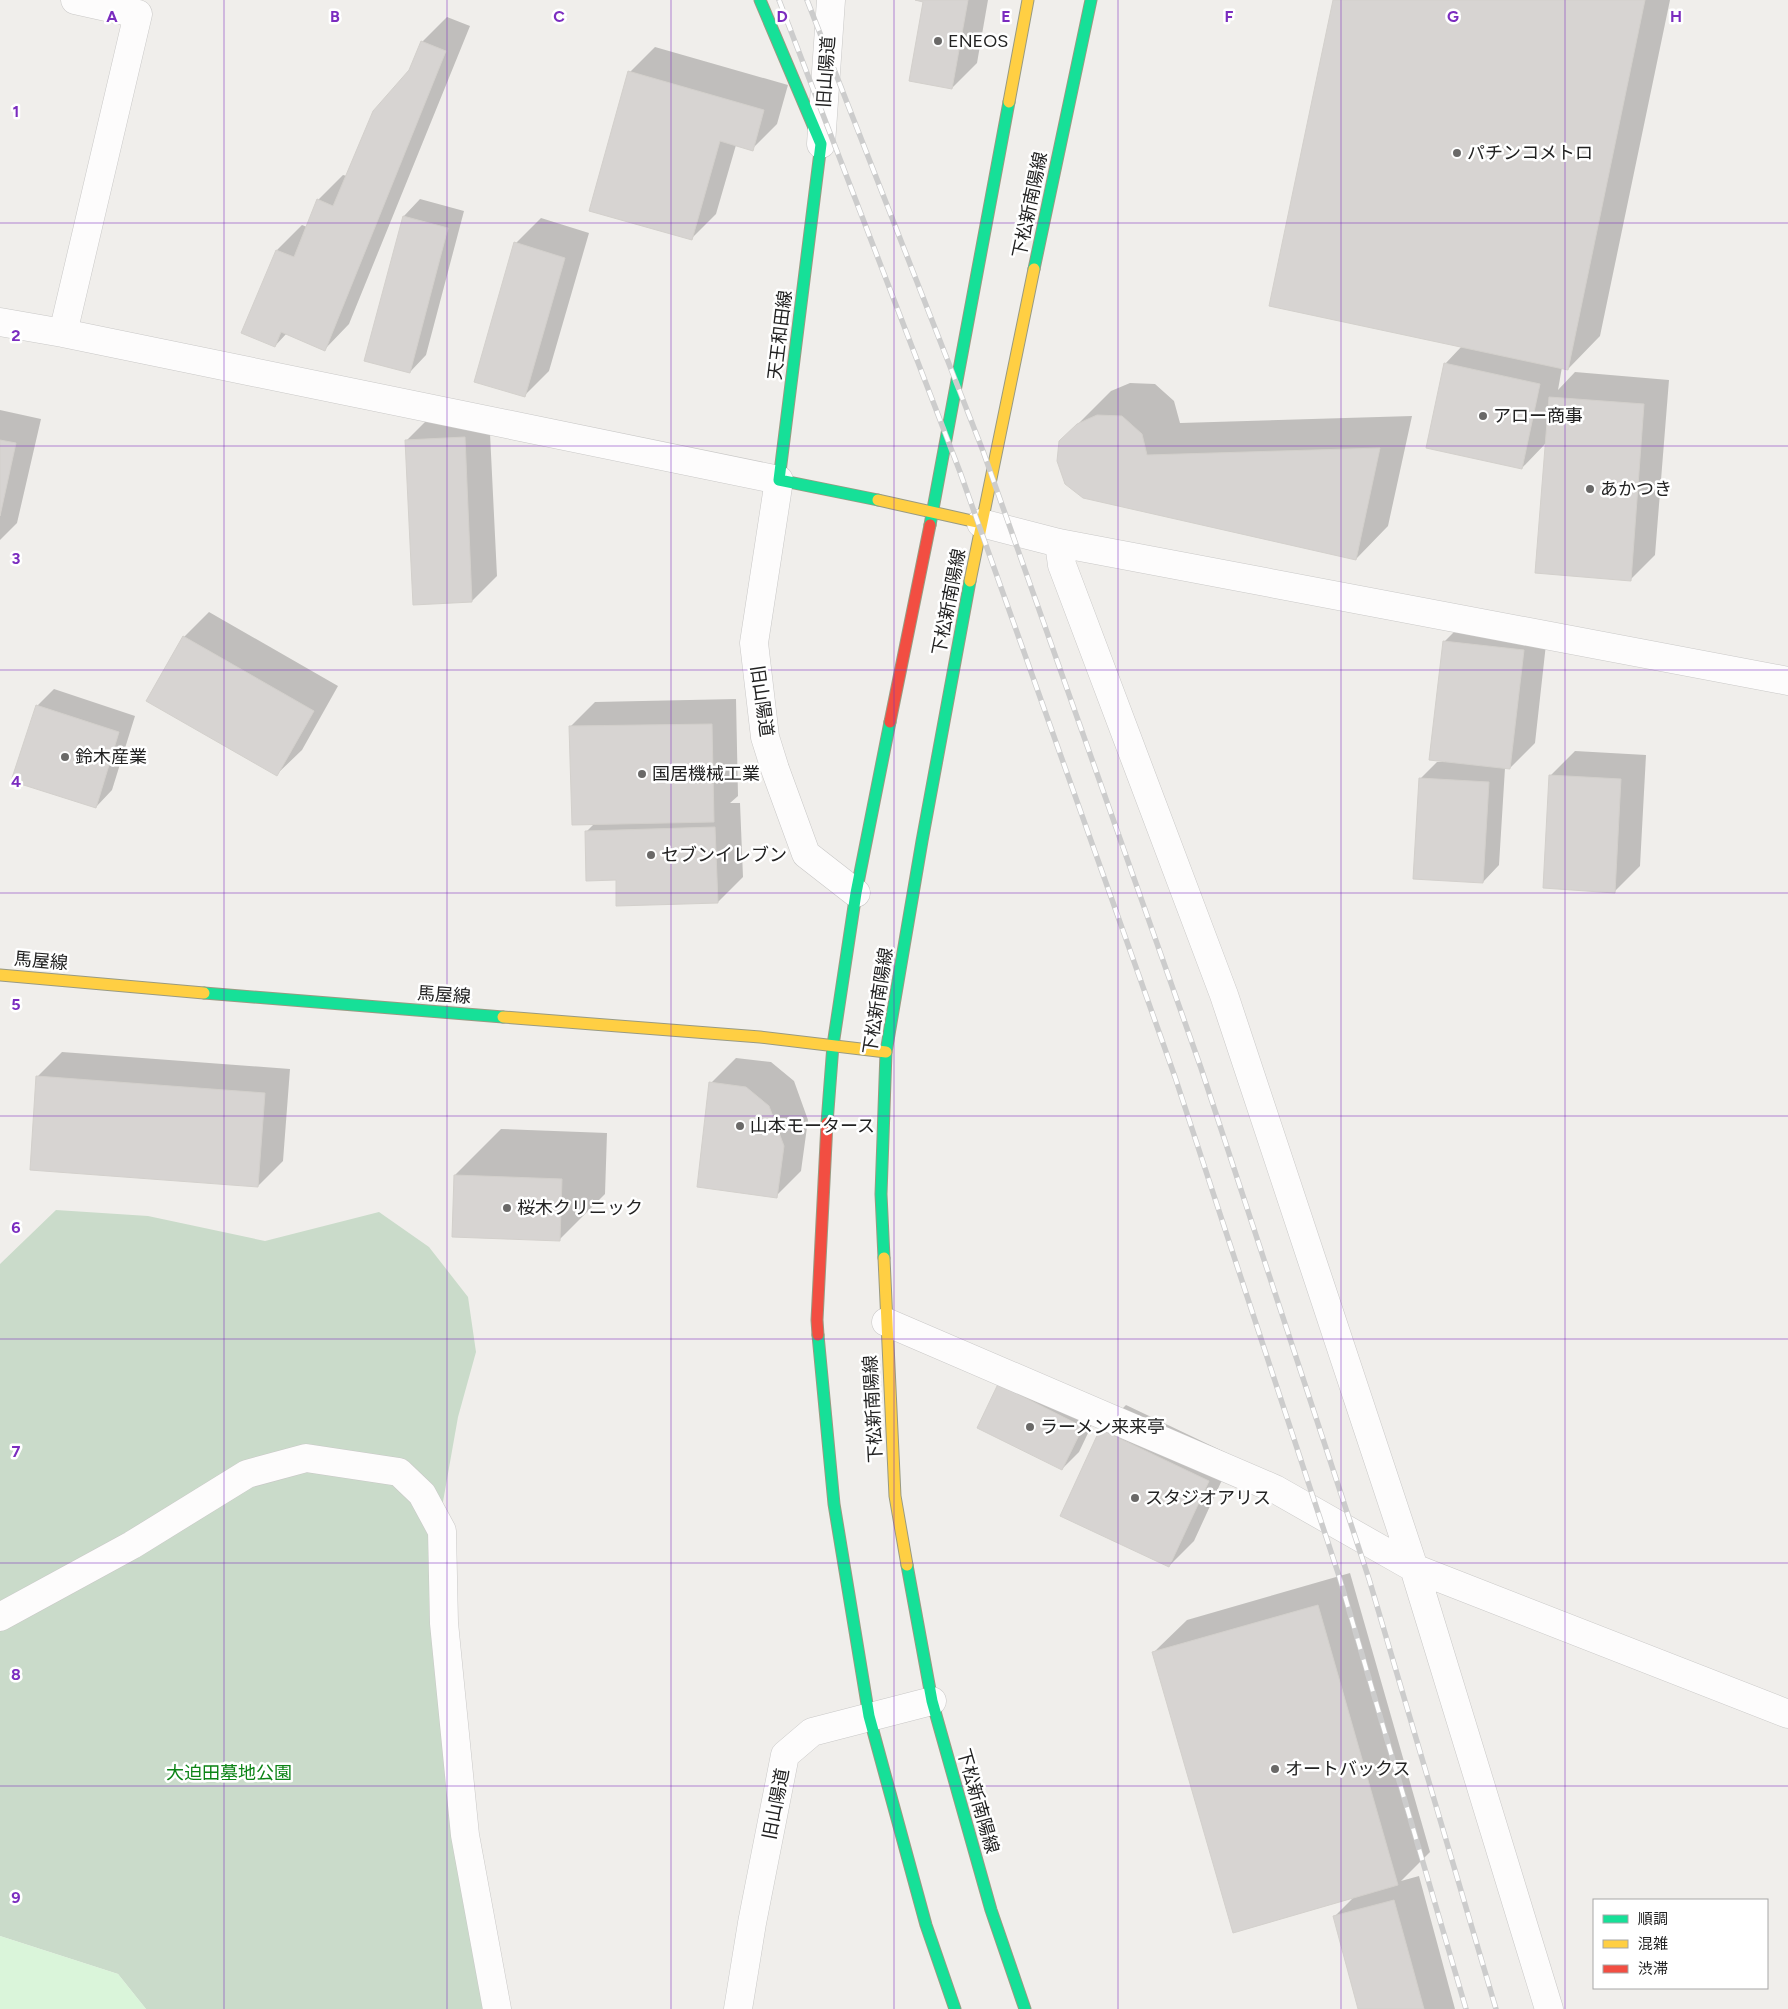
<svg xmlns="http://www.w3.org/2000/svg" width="1788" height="2009" viewBox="0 0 1788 2009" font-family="Figtree,'Noto Sans JP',sans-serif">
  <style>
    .cemetery { fill: #cadbca }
    .park { fill: #daf5da }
    .shadow { fill: #0003 }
    .building { fill: #d7d4d2; stroke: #d3d0cc }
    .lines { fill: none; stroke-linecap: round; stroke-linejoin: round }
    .street-casing { stroke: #c9c8c7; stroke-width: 29 }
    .fast-casing { stroke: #999a82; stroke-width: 13 }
    .slow-casing { stroke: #999a82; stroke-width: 13 }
    .jam-casing { stroke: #999a82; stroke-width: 13 }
    .street { stroke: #fdfcfc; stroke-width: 28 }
    .fast { stroke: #16e098; stroke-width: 11 }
    .slow { stroke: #ffcf43; stroke-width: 11 }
    .jam { stroke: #f24e42; stroke-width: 11 }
    .rail-casing { stroke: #ccc; stroke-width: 5.5 }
    .rail { stroke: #fff; stroke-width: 4; stroke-dasharray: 11; stroke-linecap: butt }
    .grid { fill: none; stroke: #7b2cbf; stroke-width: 1; stroke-opacity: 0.55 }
    .poi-dot { fill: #6a6968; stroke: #fff; stroke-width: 2 }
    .labels { text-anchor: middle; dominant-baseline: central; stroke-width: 5; stroke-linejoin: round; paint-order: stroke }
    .poi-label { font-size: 18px; fill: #222; stroke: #fff; text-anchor: start }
    .street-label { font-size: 18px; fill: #222; stroke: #fff }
    .park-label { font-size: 18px; fill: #0c8416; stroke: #fff }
    .grid-label { font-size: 16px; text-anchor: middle; font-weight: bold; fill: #7b2cbf; stroke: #fff; stroke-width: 5; stroke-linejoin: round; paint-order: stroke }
  </style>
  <rect width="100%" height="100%" fill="#f0eeeb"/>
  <path class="cemetery" d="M 56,1210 L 148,1216 L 265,1241 L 379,1212 L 429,1247 L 468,1297 L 476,1352 L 458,1417 L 441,1513 L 486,2009 L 146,2009 L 118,1974 L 0,1936 L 0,1264 Z"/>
  <path class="park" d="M 0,1936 L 118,1974 L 146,2009 L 0,2009 Z"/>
  <path class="shadow" d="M 921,0 L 988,0 L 977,63 L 952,88 L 925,1 Z
    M 1334,0 L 1670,0 L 1600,336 L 1568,369 L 1562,367 L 1558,390 L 1575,372 L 1669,380 L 1655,555 L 1630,580 L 1546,443 L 1522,468 L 1445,364 L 1462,346 Z
    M 447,17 L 470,26 L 349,324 L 325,349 L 287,333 L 275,346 L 243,332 L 277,250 L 302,225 L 307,227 L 318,200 L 343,175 L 347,176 L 410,71 L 422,42 Z
    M 655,47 L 788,85 L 777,124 L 752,149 L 736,145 L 716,214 L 691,239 L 630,72 Z
    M 420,199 L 464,211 L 426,355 L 410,372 L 404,216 Z
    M 541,218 L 589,233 L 549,371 L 524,396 L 516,243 Z
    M 1130,383 L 1155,384 L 1174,401 L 1180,423 L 1412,416 L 1388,526 L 1356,559 L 1060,442 L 1111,391 Z
    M 0,410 L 41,419 L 17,523 L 0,540 Z
    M 489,413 L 497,576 L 472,601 L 406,441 L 431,416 Z
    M 209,612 L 338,686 L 302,750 L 277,774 L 148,701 L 184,637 Z
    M 1469,617 L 1548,626 L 1535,743 L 1510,768 L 1505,768 L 1499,865 L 1483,882 L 1420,779 L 1437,762 L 1445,762 L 1444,642 Z
    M 54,689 L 135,716 L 112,790 L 96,807 L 37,706 Z
    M 736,699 L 738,796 L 730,803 L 740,803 L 743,877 L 718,902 L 617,878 L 587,831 L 595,823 L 570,727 L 595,702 Z
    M 1575,751 L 1646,755 L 1640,866 L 1615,891 L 1550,776 Z
    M 62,1052 L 290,1069 L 283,1161 L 258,1186 L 37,1077 Z
    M 736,1058 L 771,1062 L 794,1081 L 808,1120 L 801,1171 L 776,1196 L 711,1083 Z
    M 501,1129 L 607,1133 L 605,1194 L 559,1240 L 455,1175 Z
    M 999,1385 L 1099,1410 L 1079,1452 L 1062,1469 Z
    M 1126,1405 L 1233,1456 L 1194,1541 L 1169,1566 L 1101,1430 Z
    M 1350,1573 L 1430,1852 L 1401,1881 L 1419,1876 L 1455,2009 L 1359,2009 L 1334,1917 L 1354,1897 L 1154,1652 L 1187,1620 Z"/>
  <path class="building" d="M 915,0 L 968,0 L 952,89 L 909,81 L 923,2 Z
    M 1333,0 L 1645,0 L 1568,370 L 1269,306 Z
    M 421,41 L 446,51 L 325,351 L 281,332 L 275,347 L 241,333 L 276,250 L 294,257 L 317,199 L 333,206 L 373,111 L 409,70 Z
    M 628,71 L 764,110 L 753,151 L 720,141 L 692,240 L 589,211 Z
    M 403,216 L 448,228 L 410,373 L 364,361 Z
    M 514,242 L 565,258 L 525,397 L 474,382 Z
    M 1444,363 L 1540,384 L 1522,469 L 1426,448 Z
    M 1549,397 L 1644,404 L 1631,581 L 1535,573 Z
    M 1097,415 L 1122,416 L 1142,434 L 1147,455 L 1380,448 L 1356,560 L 1083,498 L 1065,484 L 1057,461 L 1059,441 L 1077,424 Z
    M 465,437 L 472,602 L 413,605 L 405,440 Z
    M 0,440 L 16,443 L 0,516 Z
    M 183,636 L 314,711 L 277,776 L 146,701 Z
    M 1443,641 L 1524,650 L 1510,769 L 1429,760 Z
    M 36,705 L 119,732 L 96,808 L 11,781 Z
    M 712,724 L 714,822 L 572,825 L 569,726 Z
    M 1549,775 L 1621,779 L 1615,893 L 1543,888 Z
    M 1419,778 L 1489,782 L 1483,883 L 1413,879 Z
    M 715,827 L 718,903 L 616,906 L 616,880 L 586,881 L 585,831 Z
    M 36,1076 L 265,1093 L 258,1187 L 30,1170 Z
    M 709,1082 L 746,1087 L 769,1106 L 784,1146 L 777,1198 L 697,1187 Z
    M 454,1175 L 562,1179 L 560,1241 L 452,1237 Z
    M 998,1384 L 1083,1427 L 1062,1470 L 977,1428 Z
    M 1100,1429 L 1209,1481 L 1169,1567 L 1060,1516 Z
    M 1318,1605 L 1398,1885 L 1233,1933 L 1152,1652 Z
    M 1394,1900 L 1424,2009 L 1358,2009 L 1333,1916 Z"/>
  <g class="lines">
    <g class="street-casing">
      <path id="street" d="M 821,144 L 831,0
        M 0,322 L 63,333 L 779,480 L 754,643 L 765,737 L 775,769 L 806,854 L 856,893
        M 63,333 L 138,14 L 75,0
        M 981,523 L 1059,543 L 1788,681
        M 1059,543 L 1062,565 L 1224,995 L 1414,1568 L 1549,2009
        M 886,1322 L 1275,1489 L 1414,1568 L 1788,1714
        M 0,1617 L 132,1545 L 247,1474 L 306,1458 L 399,1472 L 422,1494 L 442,1531 L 444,1623 L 465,1835 L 497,2009
        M 738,2009 L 752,1923 L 785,1755 L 812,1732 L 932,1701"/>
    </g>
    <g class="fast-casing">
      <path id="fast" d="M 760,0 L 821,144 L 779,480 L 878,500
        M 1034,269 L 1091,0
        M 930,525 L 1009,102
        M 204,993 L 503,1017
        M 827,1123 L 833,1045 L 856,893 L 890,722
        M 884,1258 L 881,1194 L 886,1052 L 922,841 L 970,581
        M 818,1335 L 834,1504 L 869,1716 L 926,1925 L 955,2009
        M 907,1565 L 932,1701 L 991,1910 L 1025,2009"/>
    </g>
    <g class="slow-casing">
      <path id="slow" d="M 1009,102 L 1028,0
        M 878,500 L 981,523
        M 970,581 L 1034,269
        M 0,975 L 204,993
        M 503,1017 L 760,1037 L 886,1052
        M 884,1258 L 895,1496 L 907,1565"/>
    </g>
    <g class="jam-casing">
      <path id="jam" d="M 890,722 L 930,525
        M 818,1335 L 817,1320 L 827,1123"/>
    </g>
    <use href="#street" class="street"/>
    <use href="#fast" class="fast"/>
    <use href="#slow" class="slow"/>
    <use href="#jam" class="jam"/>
    <g class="rail-casing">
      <path id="rail" d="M 779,0 L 960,472 L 1175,1077 L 1339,1576 L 1466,2009
        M 807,0 L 983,451 L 1201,1068 L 1369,1579 L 1496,2009"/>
    </g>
    <use href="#rail" class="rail"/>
  </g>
  <path class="grid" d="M 224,0 L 224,2009M 447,0 L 447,2009M 671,0 L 671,2009M 894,0 L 894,2009M 1118,0 L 1118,2009M 1341,0 L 1341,2009M 1565,0 L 1565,2009M 0,223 L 1788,223M 0,446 L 1788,446M 0,670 L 1788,670M 0,893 L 1788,893M 0,1116 L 1788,1116M 0,1339 L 1788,1339M 0,1563 L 1788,1563M 0,1786 L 1788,1786"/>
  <g class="poi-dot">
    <circle cx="938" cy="41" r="5"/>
    <circle cx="1457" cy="153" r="5"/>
    <circle cx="1483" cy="416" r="5"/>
    <circle cx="1590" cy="489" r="5"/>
    <circle cx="65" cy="757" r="5"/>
    <circle cx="642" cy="774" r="5"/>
    <circle cx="651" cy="855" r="5"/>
    <circle cx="740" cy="1126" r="5"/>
    <circle cx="507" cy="1208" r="5"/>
    <circle cx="1030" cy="1427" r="5"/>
    <circle cx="1135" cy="1498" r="5"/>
    <circle cx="1275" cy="1769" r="5"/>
  </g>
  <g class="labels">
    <g class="poi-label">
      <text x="948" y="41">ENEOS</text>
      <text x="1467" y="153">パチンコメトロ</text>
      <text x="1493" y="416">アロー商事</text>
      <text x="1600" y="489">あかつき</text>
      <text x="75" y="757">鈴木産業</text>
      <text x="652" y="774">国居機械工業</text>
      <text x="661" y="855">セブンイレブン</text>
      <text x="750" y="1126">山本モータース</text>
      <text x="517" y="1208">桜木クリニック</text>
      <text x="1040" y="1427">ラーメン来来亭</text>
      <text x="1145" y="1498">スタジオアリス</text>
      <text x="1285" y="1769">オートバックス</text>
    </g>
    <g class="street-label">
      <text transform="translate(826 72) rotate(-86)">旧山陽道</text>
      <text transform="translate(1030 205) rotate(-78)">下松新南陽線</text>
      <text transform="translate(780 335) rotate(-83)">天王和田線</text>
      <text transform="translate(949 602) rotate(-79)">下松新南陽線</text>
      <text transform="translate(762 701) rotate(82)">旧山陽道</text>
      <text transform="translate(41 961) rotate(5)">馬屋線</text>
      <text transform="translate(444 995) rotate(4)">馬屋線</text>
      <text transform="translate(878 1001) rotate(-81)">下松新南陽線</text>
      <text transform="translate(873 1409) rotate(-93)">下松新南陽線</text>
      <text transform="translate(978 1801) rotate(74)">下松新南陽線</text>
      <text transform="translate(776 1804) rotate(-79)">旧山陽道</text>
    </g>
    <g class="park-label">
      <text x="229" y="1773">大迫田墓地公園</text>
    </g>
  </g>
  <g class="grid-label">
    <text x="112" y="22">A</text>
    <text x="335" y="22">B</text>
    <text x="559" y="22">C</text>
    <text x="782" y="22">D</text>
    <text x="1006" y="22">E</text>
    <text x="1229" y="22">F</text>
    <text x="1453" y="22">G</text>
    <text x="1676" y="22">H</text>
    <text x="16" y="117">1</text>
    <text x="16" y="341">2</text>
    <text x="16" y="564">3</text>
    <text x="16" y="787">4</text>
    <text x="16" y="1010">5</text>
    <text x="16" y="1233">6</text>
    <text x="16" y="1457">7</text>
    <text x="16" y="1680">8</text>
    <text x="16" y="1903">9</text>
  </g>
  <rect x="1593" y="1899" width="175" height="90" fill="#ffffff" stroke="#a7a7a7"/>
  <rect x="1603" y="1915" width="25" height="8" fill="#16e098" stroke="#a7a7a7"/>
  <text x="1638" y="1924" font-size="15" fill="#222222">順調</text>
  <rect x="1603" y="1940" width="25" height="8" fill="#ffcf43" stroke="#a7a7a7"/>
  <text x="1638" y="1949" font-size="15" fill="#222222">混雑</text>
  <rect x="1603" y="1965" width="25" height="8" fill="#f24e42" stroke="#a7a7a7"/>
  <text x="1638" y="1974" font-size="15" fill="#222222">渋滞</text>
</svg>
